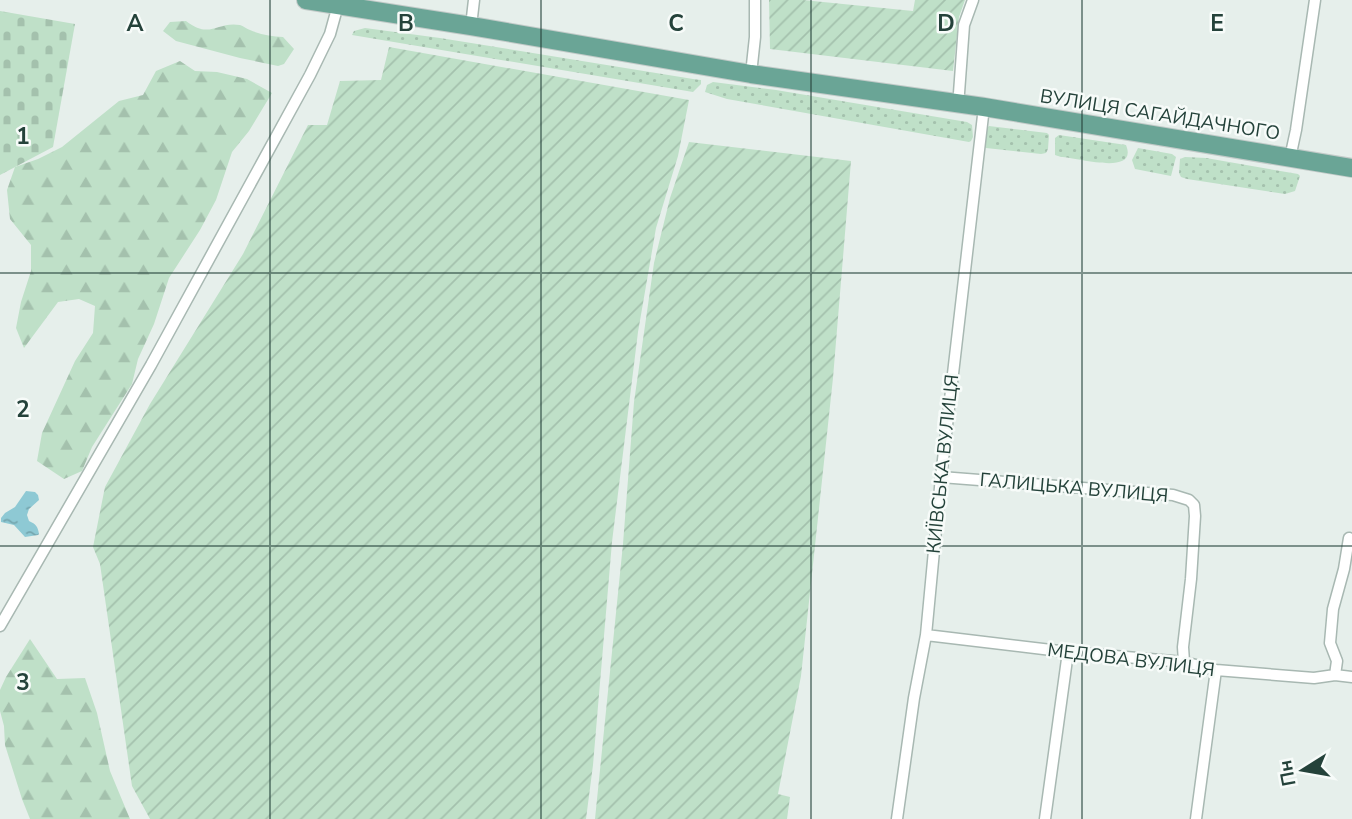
<svg xmlns="http://www.w3.org/2000/svg" width="1352" height="819" viewBox="0 0 1352 819" font-family="'Nunito Sans',sans-serif">
  <style>
    .grass { fill: url(#grass-dots) }
    .forest { fill: url(#forest-firs) }
    .cemetery { fill: url(#cemetery-stones) }
    .garden { fill: url(#garden-furrows) }
    .water { fill: url(#water-ripples) }
    .lines { fill: none; stroke-linecap: round; stroke-linejoin: round }
    .street-casing { stroke: #a8b8b2; stroke-width: 13 }
    .primary-casing { stroke: #c2cac8; stroke-width: 20 }
    .street { stroke: #fff; stroke-width: 10 }
    .primary { stroke: #6aa596; stroke-width: 18 }
    .grid { fill: none; stroke: #24423a; stroke-width: 2; stroke-opacity: 0.55 }
    .labels { text-anchor: middle; dominant-baseline: central; stroke-width: 5; stroke-linejoin: round; paint-order: stroke }
    .street-label { font-size: 19px; fill: #24423a; stroke: #f7fbf9 }
    .grid-label { font-size: 23px; text-anchor: middle; font-weight: bold; fill: #24423a; stroke: #f7fbf9; stroke-width: 5; stroke-linejoin: round; paint-order: stroke }
  </style>
  <defs>
    <pattern id="grass-dots" width="8" height="8" patternUnits="userSpaceOnUse" patternTransform="scale(1.75)"><rect width="8" height="8" fill="#bfe0c8"/><path d="M2 2h.1M6 6h.1" fill="none" stroke="#a4c1ad" stroke-width="1.8" stroke-linecap="round"/></pattern>
    <pattern id="forest-firs" width="22" height="20" patternUnits="userSpaceOnUse" patternTransform="scale(1.75)"><rect width="22" height="20" fill="#bfe0c8"/><path d="M5 1l3.5 6h-7zM16 11l3.5 6h-7z" fill="#a4c1ad"/></pattern>
    <pattern id="cemetery-stones" width="16" height="16" patternUnits="userSpaceOnUse" patternTransform="scale(1.75)"><rect width="16" height="16" fill="#bfe0c8"/><path d="M2 7V4a2 2 0 0 1 4 0v3zM10 15v-3a2 2 0 0 1 4 0v3z" fill="#a4c1ad"/></pattern>
    <pattern id="garden-furrows" width="10" height="10" patternUnits="userSpaceOnUse" patternTransform="scale(1.75)"><rect width="10" height="10" fill="#bfe0c8"/><path d="M-1 1l2-2M0 10L10 0M9 11l2-2" fill="none" stroke="#a4c1ad"/></pattern>
    <pattern id="water-ripples" width="26" height="14" patternUnits="userSpaceOnUse" patternTransform="scale(1.75)"><rect width="26" height="14" fill="#8ec9d4"/><path d="M2 4q2-2 4 0t4 0M15 11q2-2 4 0t4 0" fill="none" stroke="#74a5ad"/></pattern>
  </defs>
  <rect width="100%" height="100%" fill="#e6efeb"/>
  <path class="grass" d="M 365,28 L 440,38 L 693,79 L 701,80 L 701,84 L 693,92 L 352,35 L 354,31 Z
    M 713,82 L 776,90 L 967,122 L 972,125 L 973,137 L 971,141 L 969,142 L 727,99 L 705,92 L 707,85 Z
    M 989,126 L 1047,133 L 1049,135 L 1048,149 L 1046,153 L 1041,154 L 986,148 L 984,146 L 986,129 Z
    M 1059,135 L 1126,145 C 1139,177 1076,157 1061,157 L 1055,155 L 1055,138 Z
    M 1138,148 L 1172,154 L 1176,157 L 1171,176 L 1135,169 L 1132,160 Z
    M 1185,157 L 1206,158 L 1298,174 L 1300,176 L 1295,191 L 1285,194 L 1187,179 L 1181,177 L 1179,173 L 1180,159 Z"/>
  <path class="forest" d="M 186,21 C 210,40 217,21 240,25 C 243,26 247,29 250,30 C 261,35 272,36 283,37 L 294,49 L 284,64 L 278,66 L 240,58 L 176,41 L 163,31 L 170,22 Z
    M 180,61 L 195,71 L 217,72 L 247,79 L 272,93 L 249,131 L 232,152 L 216,200 L 200,230 L 169,278 L 154,324 L 138,359 L 132,384 L 92,447 L 82,471 L 64,479 L 37,461 L 42,433 L 75,361 L 93,333 L 95,306 L 79,299 L 58,302 L 24,348 L 16,328 L 21,302 L 31,271 L 31,245 L 10,219 L 7,190 L 15,167 L 38,159 L 62,147 L 119,101 L 143,95 L 156,71 Z
    M 30,639 L 57,679 L 85,678 L 97,713 L 110,771 L 130,819 L 30,819 L 22,799 L 5,745 L 4,726 L 0,711 L 0,690 L 6,677 Z"/>
  <path class="cemetery" d="M 0,11 L 75,24 L 53,147 L 0,175 Z"/>
  <path class="garden" d="M 769,0 L 803,0 L 913,11 L 915,0 L 965,0 L 959,17 L 953,71 L 770,49 Z
    M 389,47 L 689,100 L 678,156 L 656,228 L 638,332 L 612,542 L 593,765 L 586,819 L 150,819 L 132,786 L 100,564 L 93,547 L 105,487 L 150,404 L 243,254 L 308,125 L 327,125 L 340,81 L 381,80 Z
    M 689,142 L 851,161 L 833,378 L 801,676 L 778,794 L 790,797 L 787,819 L 595,819 L 623,544 L 634,402 L 654,263 L 670,198 Z"/>
  <path class="water" d="M 26,491 L 35,492 L 38,495 L 39,500 L 29,509 L 27,515 L 29,521 C 36,524 38,527 39,534 L 38,535 L 25,537 L 14,525 L 1,522 L 1,518 L 5,513 L 15,507 Z"/>
  <g class="lines">
    <g class="street-casing">
      <path id="street" d="M 471,26 L 474,0
        M 751,74 L 755,37 L 755,0
        M 957,103 L 959,93 L 964,25 L 973,0
        M 1290,158 L 1296,130 L 1315,0
        M 941,477 L 1173,495 L 1189,500 L 1194,505 L 1195,516 L 1191,579 L 1183,647 L 1184,662
        M 0,626 L 151,365 L 310,75 L 330,34 L 338,5
        M 926,635 L 1068,652 L 1184,662 L 1216,670 L 1314,678 L 1335,675 L 1352,677
        M 1335,675 L 1337,661 L 1330,643 L 1333,609 L 1344,569 L 1349,538
        M 897,819 L 914,698 L 926,635 L 941,477 L 984,107
        M 1045,819 L 1068,652
        M 1196,819 L 1216,670"/>
    </g>
    <g class="primary-casing">
      <path id="primary" d="M 306,0 L 471,26 L 751,74 L 984,107 L 1352,168"/>
    </g>
    <use href="#street" class="street"/>
    <use href="#primary" class="primary"/>
  </g>
  <path class="grid" d="M 270,0 L 270,819M 541,0 L 541,819M 811,0 L 811,819M 1082,0 L 1082,819M 0,273 L 1352,273M 0,546 L 1352,546"/>
  <g class="labels">
    <g class="street-label">
      <text transform="translate(1160 115) rotate(9)">ВУЛИЦЯ САГАЙДАЧНОГО</text>
      <text transform="translate(943 464) rotate(-84)">КИЇВСЬКА ВУЛИЦЯ</text>
      <text transform="translate(1074 488) rotate(5)">ГАЛИЦЬКА ВУЛИЦЯ</text>
      <text transform="translate(1131 660) rotate(7)">МЕДОВА ВУЛИЦЯ</text>
    </g>
  </g>
  <g class="grid-label">
    <text x="135" y="31">A</text>
    <text x="406" y="31">B</text>
    <text x="676" y="31">C</text>
    <text x="946" y="31">D</text>
    <text x="1217" y="31">E</text>
    <text x="23" y="144">1</text>
    <text x="23" y="417">2</text>
    <text x="23" y="690">3</text>
  </g>
  <g transform="translate(1303 770) rotate(259)" stroke="#f7fbf9" stroke-width="5" paint-order="stroke">
  <path d="M0-5L12 26L0 18L-12 26Z" fill="#24423a"/>
  <text y="-10" font-size="19" font-weight="bold" text-anchor="middle" fill="#24423a">Пн</text>
  </g>
</svg>
